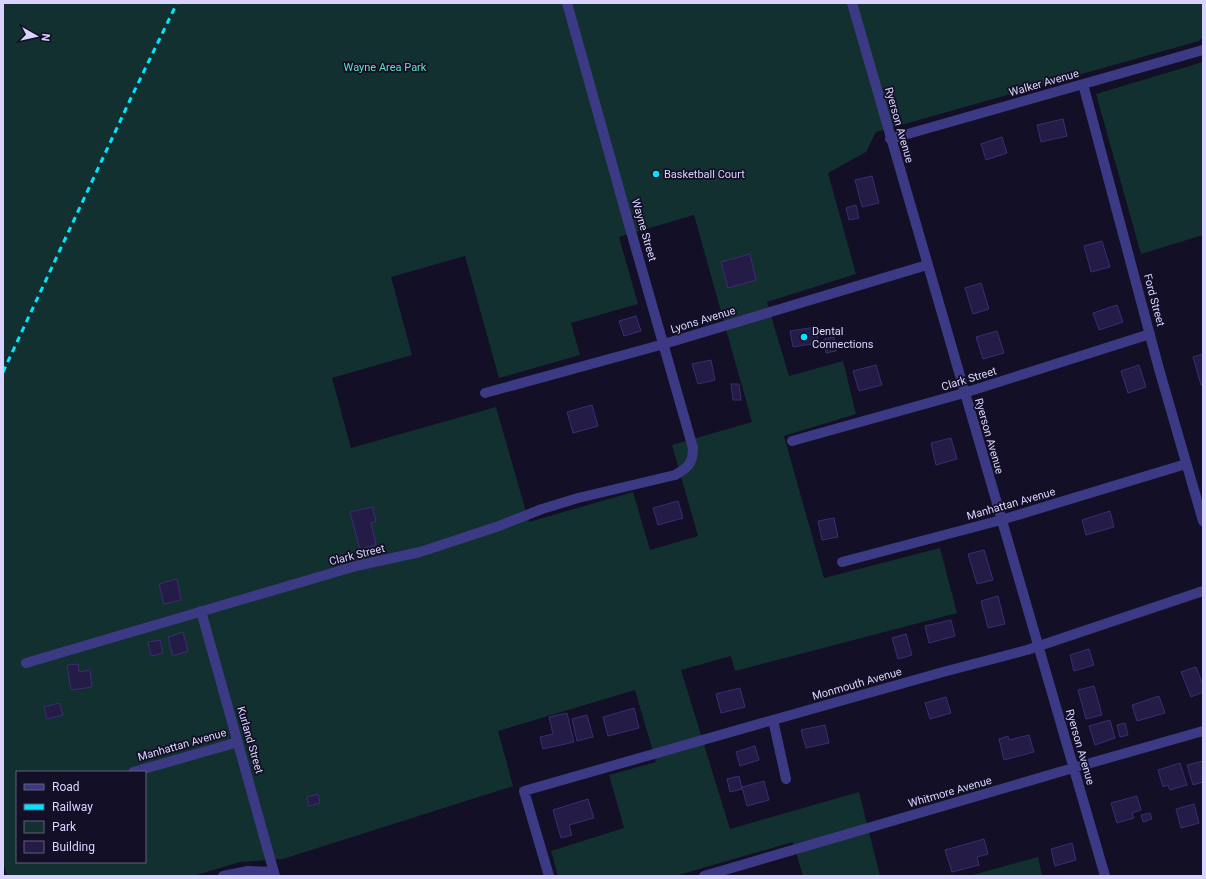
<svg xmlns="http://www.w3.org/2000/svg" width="1206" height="879" viewBox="0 0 1206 879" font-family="Roboto,sans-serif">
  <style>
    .green { fill: #12302f; fill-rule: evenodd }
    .building { fill: #241b47; stroke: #3b2d73 }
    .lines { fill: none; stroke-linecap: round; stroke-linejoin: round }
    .street { stroke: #3d3a85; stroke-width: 10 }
    .rail { stroke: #00e5ff; stroke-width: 3; stroke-dasharray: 6 5; stroke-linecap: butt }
    .poi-dot { fill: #00e5ff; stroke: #130f26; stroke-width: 1.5 }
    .labels { text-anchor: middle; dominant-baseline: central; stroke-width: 3.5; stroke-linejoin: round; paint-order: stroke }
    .park-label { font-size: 11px; fill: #5fe0c0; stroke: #130f26 }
    .street-label { font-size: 11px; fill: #d9d4ff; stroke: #130f26 }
    .poi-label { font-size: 11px; fill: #d9d4ff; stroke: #130f26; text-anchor: start }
  </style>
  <rect width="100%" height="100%" fill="#130f26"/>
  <path class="green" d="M 3,3 L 1203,3 L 1203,37 L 1199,41 L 876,132 L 866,152 L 828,173 L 856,274 L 767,302 L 789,376 L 843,361 L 856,414 L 784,436 L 824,578 L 940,548 L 957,613 L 735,671 L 731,656 L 681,670 L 730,829 L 859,792 L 880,876 L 803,876 L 793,842 L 675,876 L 558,876 L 551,851 L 624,828 L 609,775 L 656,762 L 635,690 L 498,731 L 513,786 L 283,859 L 240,862 L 193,876 L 7,876 L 3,863 ZM 694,215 L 752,422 L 672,445 L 698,536 L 650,550 L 633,492 L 529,522 L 496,407 L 351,448 L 332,378 L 412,355 L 391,277 L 465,256 L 499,378 L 580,355 L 571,323 L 638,304 L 619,237 ZM 17,772 L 145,772 L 145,862 L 17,862 Z
    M 1203,62 L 1203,235 L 1141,254 L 1096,94 Z
    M 1038,857 L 1042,876 L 969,876 Z"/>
  <path class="building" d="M 1063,119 L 1067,136 L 1041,142 L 1037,125 Z
    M 1002,137 L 1007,153 L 986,160 L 981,144 Z
    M 872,176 L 879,203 L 862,207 L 855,180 Z
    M 856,205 L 859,218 L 849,220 L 846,208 Z
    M 1102,241 L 1110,267 L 1091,272 L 1084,246 Z
    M 750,254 L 756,280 L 728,288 L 721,262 Z
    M 981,283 L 989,309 L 973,314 L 965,288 Z
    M 1117,305 L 1123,322 L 1099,330 L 1093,313 Z
    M 636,316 L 641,331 L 624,336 L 619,321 Z
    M 816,327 L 818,343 L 793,347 L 790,331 Z
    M 997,331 L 1004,353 L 983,359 L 976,337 Z
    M 834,337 L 836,351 L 826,353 L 824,339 Z
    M 1203,354 L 1203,385 L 1201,385 L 1193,357 Z
    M 711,360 L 715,380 L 698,384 L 692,364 Z
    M 876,365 L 882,385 L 859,391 L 853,371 Z
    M 1139,365 L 1146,387 L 1128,393 L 1121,371 Z
    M 731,384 L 739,384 L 741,400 L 733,400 Z
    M 592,405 L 598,426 L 573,433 L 567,412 Z
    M 951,438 L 957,459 L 936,465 L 931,443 Z
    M 678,501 L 683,518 L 658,525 L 653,508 Z
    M 372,507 L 376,521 L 371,523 L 376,545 L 360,549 L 350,512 Z
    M 1110,511 L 1114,527 L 1086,535 L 1082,520 Z
    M 834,518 L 838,537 L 822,540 L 818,521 Z
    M 984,550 L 993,580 L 977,584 L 968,554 Z
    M 177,579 L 181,600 L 164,604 L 159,584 Z
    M 998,596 L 1005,624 L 988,628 L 981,601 Z
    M 951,620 L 955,636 L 929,643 L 925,626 Z
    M 183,632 L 188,651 L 173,656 L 168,637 Z
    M 906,634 L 912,655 L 898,659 L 892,638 Z
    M 160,640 L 163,653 L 151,656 L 148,642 Z
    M 1089,649 L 1094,665 L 1074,671 L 1070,655 Z
    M 78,664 L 79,672 L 90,670 L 92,687 L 71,690 L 67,665 Z
    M 1196,667 L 1203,685 L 1203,692 L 1191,697 L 1181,672 Z
    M 1094,686 L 1102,715 L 1086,719 L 1078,690 Z
    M 740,688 L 745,707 L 721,713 L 716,694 Z
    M 1159,696 L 1165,713 L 1137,721 L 1132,705 Z
    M 946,697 L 951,713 L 930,719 L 925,703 Z
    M 59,703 L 63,715 L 47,719 L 44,707 Z
    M 634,708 L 639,728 L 608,736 L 603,717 Z
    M 567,713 L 574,742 L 543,749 L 540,737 L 553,734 L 549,717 Z
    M 587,715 L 593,737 L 577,741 L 572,719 Z
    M 1110,720 L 1115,738 L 1095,745 L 1089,726 Z
    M 1125,723 L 1128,735 L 1120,737 L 1117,725 Z
    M 825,725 L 829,743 L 806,748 L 801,730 Z
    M 1029,735 L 1034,752 L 1004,760 L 999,739 L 1008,736 L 1009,740 Z
    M 755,746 L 759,760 L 740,766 L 736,752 Z
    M 1203,761 L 1203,782 L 1193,785 L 1187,765 Z
    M 1180,763 L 1187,785 L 1170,790 L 1168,785 L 1163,787 L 1158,770 Z
    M 739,776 L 742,789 L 730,792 L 727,779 Z
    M 764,781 L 769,800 L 747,806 L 742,787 Z
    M 318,794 L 320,803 L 309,806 L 307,797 Z
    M 1137,796 L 1141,810 L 1132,813 L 1134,818 L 1117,823 L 1111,803 Z
    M 588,799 L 594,818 L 569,825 L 572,835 L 561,838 L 553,810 Z
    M 1194,804 L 1199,823 L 1181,828 L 1176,809 Z
    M 1150,813 L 1152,819 L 1143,822 L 1141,815 Z
    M 984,839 L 988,854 L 977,857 L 979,865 L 952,872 L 945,850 Z
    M 1072,843 L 1076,860 L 1055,866 L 1051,849 Z"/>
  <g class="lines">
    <path class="street" d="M 852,3 L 1105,876
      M 1083,84 L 1159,369 L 1203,521
      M 890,139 L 1203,50
      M 485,393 L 664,344 L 927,265
      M 792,441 L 964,393 L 1150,334
      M 842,562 L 1001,520 L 1186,464
      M 201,611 L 275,876
      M 26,663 L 356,566 L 420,552 L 499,526 L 542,509 L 578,498 L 675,475 C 688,468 693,463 693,448 L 628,221 L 567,3
      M 773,720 L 786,779
      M 133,772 L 238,742
      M 223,876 L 248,871 L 274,872
      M 549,876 L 524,791 L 773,720 L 943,672 L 1027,650 L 1203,591
      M 704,876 L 1073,768 L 1203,731"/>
    <path class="rail" d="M 3,372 L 130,100 L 177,3"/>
  </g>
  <g class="poi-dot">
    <circle cx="656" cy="174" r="4"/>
    <circle cx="804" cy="337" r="4"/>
  </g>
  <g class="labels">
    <g class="park-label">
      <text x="385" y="67">Wayne Area Park</text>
    </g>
    <g class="street-label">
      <text transform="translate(1044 83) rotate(-16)">Walker Avenue</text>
      <text transform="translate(899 125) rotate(74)">Ryerson Avenue</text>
      <text transform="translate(644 230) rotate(74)">Wayne Street</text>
      <text transform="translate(1154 300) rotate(75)">Ford Street</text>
      <text transform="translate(703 320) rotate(-17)">Lyons Avenue</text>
      <text transform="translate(969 379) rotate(-17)">Clark Street</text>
      <text transform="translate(989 436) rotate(74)">Ryerson Avenue</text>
      <text transform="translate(1011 504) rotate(-16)">Manhattan Avenue</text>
      <text transform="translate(357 555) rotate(-14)">Clark Street</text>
      <text transform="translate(857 684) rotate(-16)">Monmouth Avenue</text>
      <text transform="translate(250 740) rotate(74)">Kurland Street</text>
      <text transform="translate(182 745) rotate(-16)">Manhattan Avenue</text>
      <text transform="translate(1080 747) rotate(74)">Ryerson Avenue</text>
      <text transform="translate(950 792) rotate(-16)">Whitmore Avenue</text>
    </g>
    <g class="poi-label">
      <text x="664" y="174">Basketball Court</text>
      <text x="812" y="331">Dental<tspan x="812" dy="13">Connections</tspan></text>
    </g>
  </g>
  <rect width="1206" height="879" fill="none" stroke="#d9d4ff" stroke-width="8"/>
  <rect x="16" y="771" width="130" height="92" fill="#130f26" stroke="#625e7d"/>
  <rect x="24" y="784" width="20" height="6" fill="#3d3a85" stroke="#625e7d"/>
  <text x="52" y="791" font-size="12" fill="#d9d4ff">Road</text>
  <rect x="24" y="804" width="20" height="6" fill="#00e5ff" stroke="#625e7d"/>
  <text x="52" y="811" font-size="12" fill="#d9d4ff">Railway</text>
  <rect x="24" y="821" width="20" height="12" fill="#12302f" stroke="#625e7d"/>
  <text x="52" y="831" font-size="12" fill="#d9d4ff">Park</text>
  <rect x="24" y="841" width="20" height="12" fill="#241b47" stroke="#625e7d"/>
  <text x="52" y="851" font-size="12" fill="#d9d4ff">Building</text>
  <g transform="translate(36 36) rotate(98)" stroke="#130f26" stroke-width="3" paint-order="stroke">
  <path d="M0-3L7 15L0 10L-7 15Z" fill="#d9d4ff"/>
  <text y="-6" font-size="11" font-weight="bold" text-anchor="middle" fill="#d9d4ff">N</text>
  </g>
</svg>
